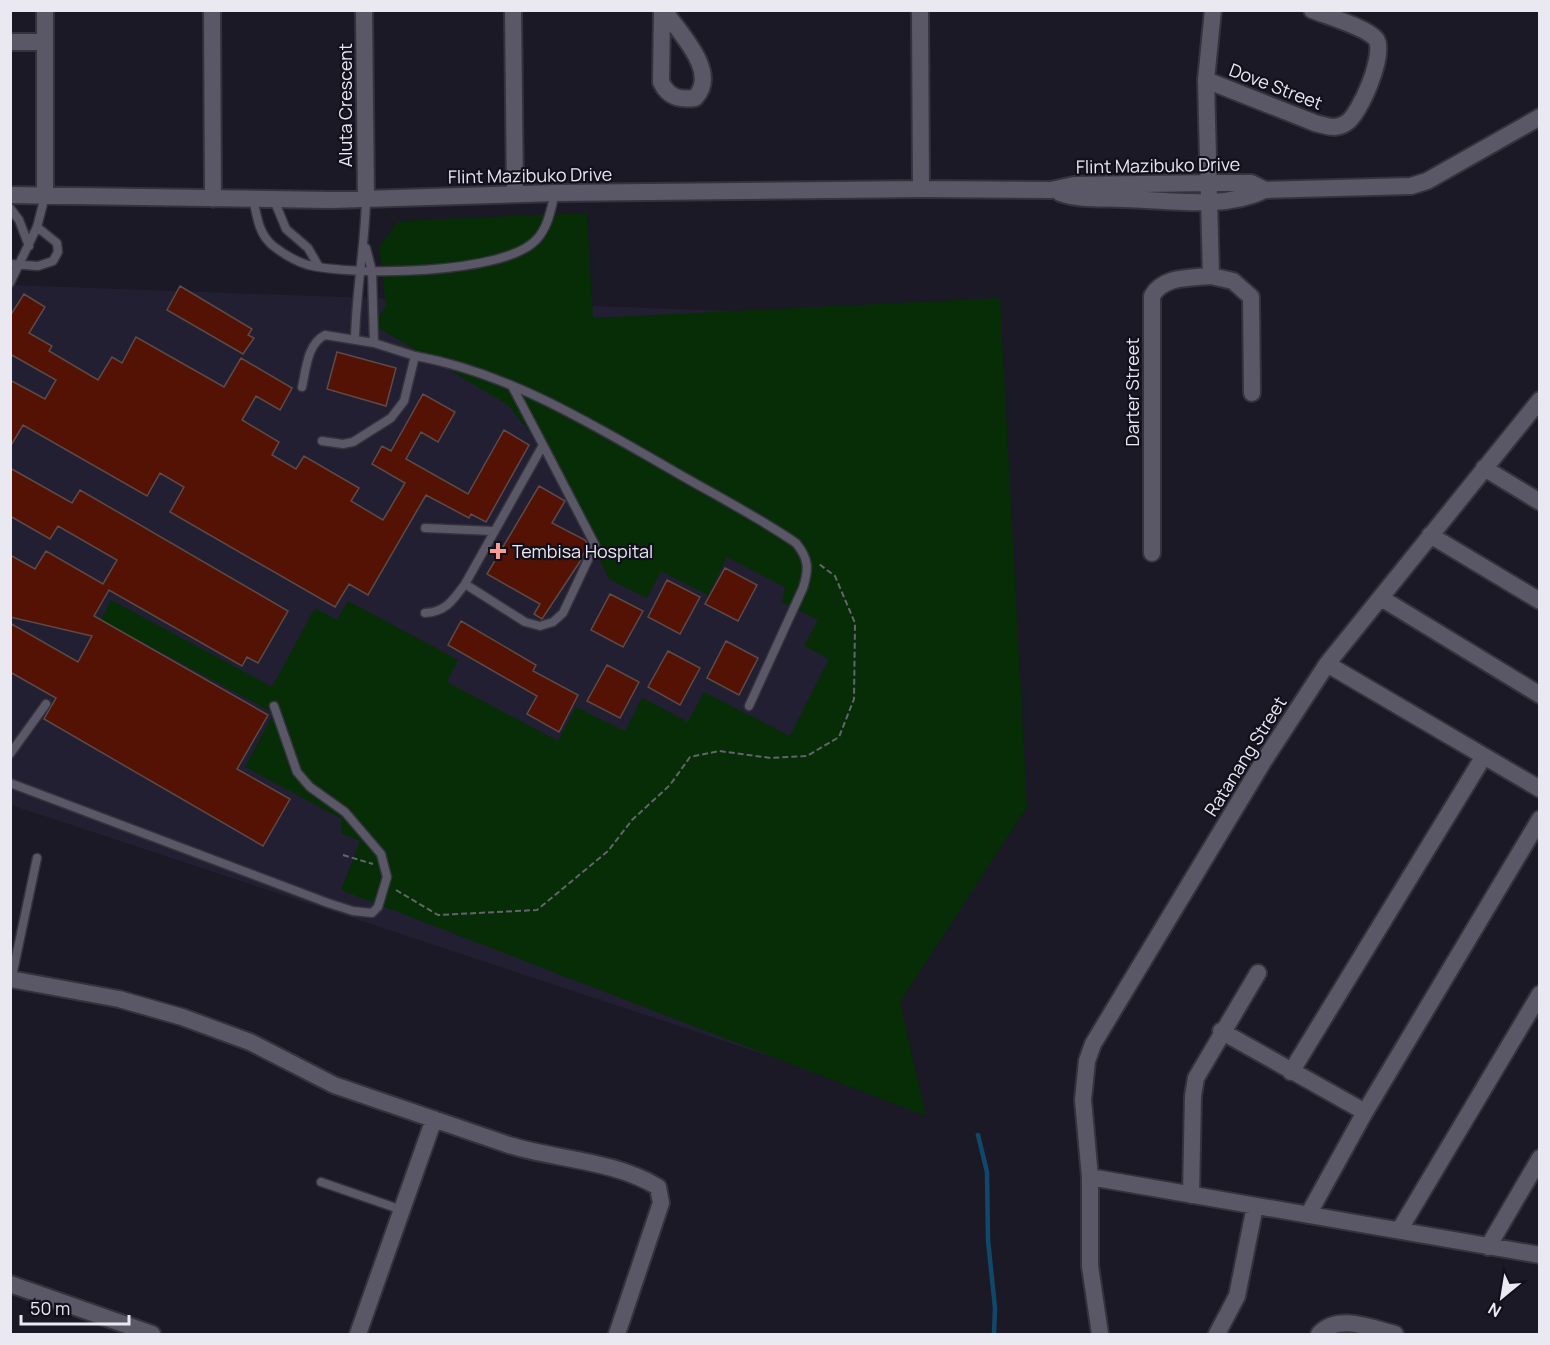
<svg xmlns="http://www.w3.org/2000/svg" width="1550" height="1345" viewBox="0 0 1550 1345" font-family="Manrope,sans-serif">
  <style>
    .built { fill: #231f32 }
    .green { fill: #062d06 }
    .lines { fill: none; stroke-linecap: round; stroke-linejoin: round }
    .stream { stroke: #114869; stroke-width: 4.5 }
    .building { fill: #531204; stroke: #5c4b47; stroke-width: 1.5 }
    .service-casing { stroke: #34333c; stroke-width: 11 }
    .minor-casing { stroke: #34333c; stroke-width: 20 }
    .path { stroke: #64636d; stroke-width: 2; stroke-dasharray: 6 3; stroke-linecap: butt }
    .service { stroke: #5a5867; stroke-width: 8 }
    .minor { stroke: #5a5867; stroke-width: 16 }
    .poi-dot { fill: #f59c95; stroke: #12101c; stroke-width: 2 }
    .labels { text-anchor: middle; dominant-baseline: central; stroke-width: 4.5; stroke-linejoin: round; paint-order: stroke }
    .street-label { font-size: 18px; fill: #eae9f2; stroke: #12101c }
    .poi-label { font-size: 18px; fill: #eae9f2; stroke: #12101c; text-anchor: start }
  </style>
  <rect width="100%" height="100%" fill="#1b1925"/>
  <path class="built" d="M 11,285 L 977,320 L 824,1074 L 11,805 Z"/>
  <path class="green" d="M 587,213 L 593,318 L 1000,298 L 1027,807 L 900,1002 L 926,1116 L 341,890 L 360,841 L 341,833 L 342,819 L 245,767 L 274,713 L 101,620 L 111,600 L 272,687 L 315,608 L 337,620 L 348,601 L 458,660 L 447,682 L 558,741 L 576,707 L 625,731 L 642,698 L 688,722 L 704,692 L 790,736 L 829,659 L 804,646 L 818,620 L 782,602 L 785,587 L 727,557 L 708,595 L 661,571 L 647,598 L 609,579 L 551,459 L 508,405 L 374,325 L 386,306 L 379,247 L 398,221 Z"/>
  <g class="lines">
    <path class="stream" d="M 978,1135 L 987,1172 L 988,1240 L 995,1308 L 994,1334"/>
  </g>
  <path class="building" d="M 180,286 L 252,329 L 248,335 L 254,338 L 243,354 L 167,310 Z
    M 24,294 L 45,307 L 29,333 L 52,346 L 49,351 L 98,380 L 112,357 L 122,363 L 136,337 L 224,387 L 241,358 L 292,388 L 280,410 L 256,396 L 242,420 L 279,442 L 272,455 L 296,469 L 304,456 L 359,488 L 351,501 L 383,520 L 405,483 L 372,464 L 382,446 L 391,451 L 423,394 L 455,412 L 438,442 L 421,432 L 406,459 L 468,494 L 504,430 L 529,445 L 486,522 L 471,514 L 469,518 L 426,495 L 368,595 L 349,584 L 335,607 L 170,512 L 184,487 L 160,473 L 147,496 L 23,425 L 10,447 L 10,380 L 45,399 L 56,380 L 10,354 L 10,316 Z
    M 337,352 L 396,368 L 386,406 L 327,389 Z
    M 10,468 L 72,503 L 80,490 L 288,611 L 258,663 L 247,657 L 242,666 L 109,590 L 94,616 L 268,715 L 237,769 L 290,799 L 263,846 L 44,719 L 56,698 L 10,672 L 10,623 L 78,662 L 92,636 L 10,617 L 10,555 L 35,569 L 46,551 L 103,584 L 117,560 L 58,526 L 50,539 L 10,516 Z
    M 539,486 L 565,501 L 552,523 L 585,540 L 588,545 L 579,563 L 542,619 L 534,614 L 540,604 L 487,574 Z
    M 725,568 L 757,585 L 738,621 L 705,604 Z
    M 667,580 L 700,597 L 680,634 L 648,617 Z
    M 610,594 L 643,611 L 623,647 L 591,630 Z
    M 461,621 L 536,665 L 533,671 L 578,695 L 559,732 L 527,714 L 537,696 L 448,645 Z
    M 726,641 L 758,658 L 739,695 L 707,678 Z
    M 668,651 L 700,668 L 680,705 L 648,687 Z
    M 607,665 L 639,682 L 620,718 L 587,701 Z"/>
  <g class="lines">
    <g class="service-casing">
      <path id="service" d="M 253,199 C 257,215 258,233 272,245 C 282,253 295,261 308,265 C 353,276 503,275 536,240 C 548,228 551,209 555,193
        M 274,200 L 286,229 L 308,248 L 319,267
        M 10,208 L 19,220 L 29,246
        M 366,248 L 372,271 L 374,343
        M 10,264 L 38,266 L 53,261 L 58,252 L 57,243 L 37,227
        M 10,283 L 37,227 L 45,196
        M 355,339 C 356,292 365,246 366,199
        M 415,356 C 510,373 595,426 677,473 C 717,496 758,517 796,543 C 809,559 809,569 803,588 L 749,706
        M 302,387 C 306,370 307,344 325,335 L 374,343 L 415,356 L 404,401 L 391,418 L 353,442 L 343,444 L 322,441
        M 425,528 L 493,531
        M 465,584 L 525,622 L 540,626 L 553,622 L 563,613 L 595,545 L 543,445
        M 425,613 C 446,612 454,599 465,584 L 543,445 L 512,386
        M 10,754 L 46,704
        M 10,783 L 328,903 L 353,911 L 372,913 L 378,907 L 387,877 L 381,854 L 345,812 L 310,787 L 297,772 L 274,706
        M 11,981 L 37,858
        M 321,1182 L 402,1210"/>
    </g>
    <g class="minor-casing">
      <path id="minor" d="M 45,10 L 45,196
        M 212,10 L 213,199
        M 364,10 L 366,199
        M 513,10 L 515,194
        M 662,10 L 661,82 C 668,97 679,100 695,98 C 720,72 679,33 664,10
        M 920,10 L 921,189
        M 10,42 L 45,42
        M 1206,80 L 1315,123 C 1326,126 1336,130 1346,123 C 1360,115 1386,53 1376,39 C 1366,27 1327,16 1312,10
        M 1060,193 C 1079,200 1104,198 1124,199 C 1169,200 1224,210 1265,190 L 1411,186 L 1427,181 L 1540,117
        M 10,195 L 331,200 L 555,193 L 921,189 L 1051,190 L 1074,185 L 1210,183 L 1251,183 L 1265,190
        M 1211,276 L 1233,281 L 1251,297 L 1252,393
        M 1484,468 L 1540,502
        M 1430,535 L 1540,601
        M 1152,553 L 1152,296 C 1163,276 1190,278 1211,276 L 1206,80 L 1213,10
        M 1381,598 L 1540,695
        M 1327,664 L 1540,789
        M 10,979 L 119,999 L 182,1017 L 250,1042 L 334,1085 L 509,1145 C 558,1160 613,1160 658,1187 L 661,1203 L 617,1334
        M 1221,1031 L 1365,1112
        M 1291,1072 L 1484,756
        M 1090,1177 L 1540,1255
        M 1191,1195 L 1193,1096 L 1196,1078 L 1258,973
        M 1308,1215 L 1365,1112 L 1540,819
        M 1400,1229 L 1540,994
        M 1488,1247 L 1540,1158
        M 10,1284 L 152,1334
        M 358,1334 L 434,1119
        M 1100,1334 L 1090,1266 L 1090,1177 L 1083,1100 L 1087,1061 L 1093,1044 L 1263,762 L 1327,664 L 1540,400
        M 1217,1334 L 1237,1296 L 1255,1206
        M 1319,1334 C 1338,1313 1371,1328 1395,1334"/>
    </g>
    <path class="path" d="M 343,855 L 373,864
      M 396,890 L 438,915 L 537,910 L 608,851 L 632,820 L 670,785 L 690,757 L 719,751 L 771,758 L 807,756 L 839,737 L 854,699 L 855,623 L 835,576 L 819,564"/>
    <use href="#service" class="service"/>
    <use href="#minor" class="minor"/>
  </g>
  <path class="poi-dot" d="M495 542h6v6h6v6h-6v6h-6v-6h-6v-6h6z"/>
  <g class="labels">
    <g class="street-label">
      <text transform="translate(1276 86) rotate(21)">Dove Street</text>
      <text transform="translate(345 105) rotate(-90)">Aluta Crescent</text>
      <text transform="translate(1158 165) rotate(-1)">Flint Mazibuko Drive</text>
      <text transform="translate(530 175) rotate(-1)">Flint Mazibuko Drive</text>
      <text transform="translate(1132 392) rotate(-90)">Darter Street</text>
      <text transform="translate(1245 756) rotate(-58)">Ratanang Street</text>
    </g>
    <g class="poi-label">
      <text x="512" y="551">Tembisa Hospital</text>
    </g>
  </g>
  <rect width="1550" height="1345" fill="none" stroke="#eae9f2" stroke-width="24"/>
  <g transform="translate(1502 1297) rotate(210)" stroke="#12101c" stroke-width="4.5" paint-order="stroke">
  <path d="M0-4.5L10 22L0 15L-10 22Z" fill="#eae9f2"/>
  <text y="-9" font-size="16" font-weight="bold" text-anchor="middle" fill="#eae9f2">N</text>
  </g>
  <path d="M21 1315v9h108v-9" fill="none" stroke="#eae9f2" stroke-width="3"/>
  <text x="30" y="1315" font-size="18" fill="#eae9f2" stroke="#12101c" stroke-width="4.5" paint-order="stroke">50 m</text>
</svg>
